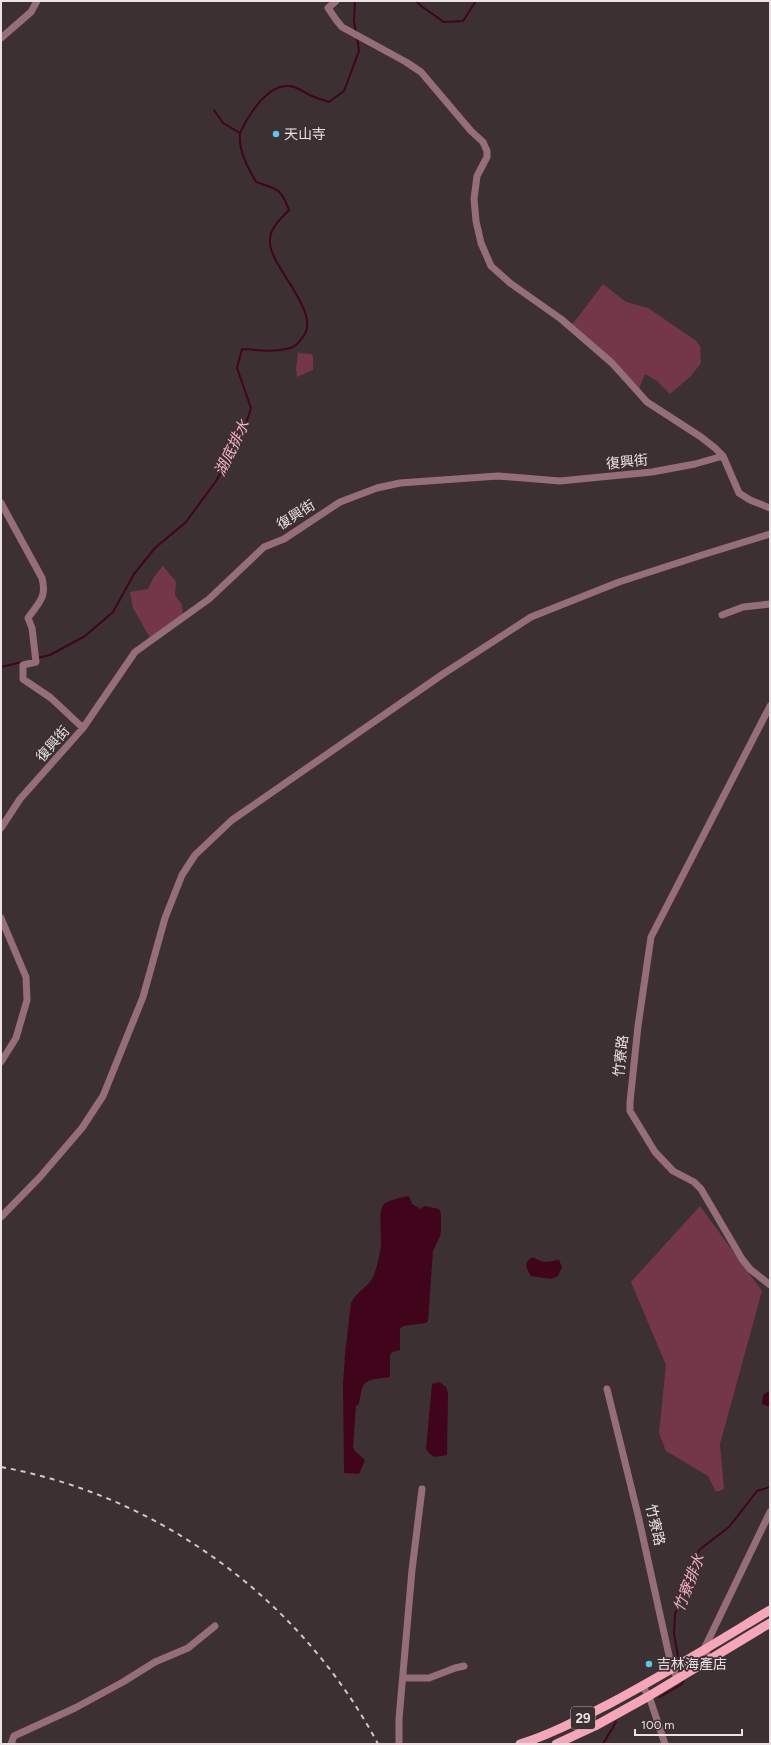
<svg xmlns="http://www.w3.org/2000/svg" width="771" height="1745" viewBox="0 0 771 1745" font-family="Figtree,'Noto Sans TC',sans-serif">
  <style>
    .green { fill: #743748 }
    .water { fill: #40041b }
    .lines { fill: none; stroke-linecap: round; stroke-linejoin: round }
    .stream { stroke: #40041b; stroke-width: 2 }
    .minor { stroke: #956e77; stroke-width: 7 }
    .major { stroke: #f6a6b9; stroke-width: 9 }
    .rail { stroke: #d0c8ca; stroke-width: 2; stroke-dasharray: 5 5; stroke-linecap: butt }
    .poi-dot { fill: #5cc7e7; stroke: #3c3033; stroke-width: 1.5 }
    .labels { text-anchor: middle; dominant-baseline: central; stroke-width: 3.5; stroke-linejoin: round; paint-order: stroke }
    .shield { fill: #3c3033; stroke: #b6adaf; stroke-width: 1 }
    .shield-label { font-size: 13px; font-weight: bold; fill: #eae2e4 }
    .poi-label { font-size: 14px; fill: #eae2e4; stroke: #3c3033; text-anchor: start }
    .street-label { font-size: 14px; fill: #eae2e4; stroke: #3c3033 }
    .water-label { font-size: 15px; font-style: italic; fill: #fab2c3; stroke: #3c3033 }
  </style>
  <rect width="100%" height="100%" fill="#3c3033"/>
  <path class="green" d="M 603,284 L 626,302 L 648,308 L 695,340 L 700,346 L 701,363 L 691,376 L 670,394 L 657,381 L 645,374 L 641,383 L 638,394 L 570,327 C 582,313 592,298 603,284 Z
    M 298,353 L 312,354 L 313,357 L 313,370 L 297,377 L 296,369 Z
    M 163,566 L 176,582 L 175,595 L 182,605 L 183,614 L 150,638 L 133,608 L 130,592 L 148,589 L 154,577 Z
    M 700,1206 L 762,1291 L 720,1444 L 724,1489 L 716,1492 L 708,1476 L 666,1451 L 659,1433 L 666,1365 L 631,1282 Z"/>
  <path class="water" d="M 409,1196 L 412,1204 L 421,1209 L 424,1206 L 439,1209 L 441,1214 L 441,1231 L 440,1236 L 433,1251 L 428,1321 L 426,1323 L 403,1326 L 400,1329 L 400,1350 L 392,1352 L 390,1355 L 390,1377 C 365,1381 363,1377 359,1404 L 356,1406 L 353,1448 L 355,1451 L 365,1460 L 359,1474 L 344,1473 L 343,1384 L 345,1354 L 351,1303 C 357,1291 369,1287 374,1275 C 377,1266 380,1255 381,1245 C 382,1236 377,1209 385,1203 C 391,1200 402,1197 409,1196 Z
    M 533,1257 C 545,1264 546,1262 559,1260 L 562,1267 L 558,1276 L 551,1279 L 531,1276 C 526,1268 523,1262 533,1257 Z
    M 439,1382 L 446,1387 L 448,1393 L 447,1455 L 434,1457 L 429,1453 L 426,1449 L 432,1384 Z
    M 769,1391 L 770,1392 L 770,1407 L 762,1404 L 763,1395 Z"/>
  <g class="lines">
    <path class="stream" d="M 355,1 L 354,21 L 356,33
      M 416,1 L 421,6 L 444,22 L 463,21 L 476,1
      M 240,133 C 248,116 267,84 289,86 C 297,86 306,94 314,97 C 319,99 324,100 329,102 L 344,91 L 359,51 L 357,38
      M 37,658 L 50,655 L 85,636 L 113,612 L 134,574 L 155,548 L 186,522 L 216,481 L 237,445 L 245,427 L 251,408 L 237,368 L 242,349 C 258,350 277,353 293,347 C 297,345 300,341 302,338 C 324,315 271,268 270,243 C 269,228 280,220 289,210 C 281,188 277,189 256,182 C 248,168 238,150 240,133 L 223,123 L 214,110
      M 1,667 L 22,662
      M 679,1661 L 674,1634 L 675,1614 L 699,1550 L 729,1527 L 757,1491 L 770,1487
      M 660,1697 L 682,1684 L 684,1679
      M 603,1744 L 616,1722"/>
    <path class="minor" d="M 336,1 L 328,8 L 337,21 L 342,27 L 406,62 L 421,72 L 471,131 L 483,142 L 487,151 L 487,157 L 477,176 L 474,199 L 476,221 L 481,243 L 491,266 L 510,283 L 561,319 L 612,363 L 647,402 L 701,437 L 715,448 L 723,456 L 739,493 L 750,500 L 770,508
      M 1,38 L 31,12 L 37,1
      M 1,503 L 42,578 C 47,598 39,602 28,618 L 32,628 L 36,662 L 23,665 L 23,679 L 51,698 L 83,728
      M 722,615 L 743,607 L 770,604
      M 770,706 L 651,937 L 638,1026 L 630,1102 L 630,1111 L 655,1152 L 673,1171 L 694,1182 L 701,1189 L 742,1259 L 750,1269 L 770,1285
      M 1,828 L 20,799 L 83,728 L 135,652 L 209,599 L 264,547 L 284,539 L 340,502 L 377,488 L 400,483 L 498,476 L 560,481 L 652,472 L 695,464 L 723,456
      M 1,918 L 26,977 L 27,1000 L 16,1038 L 1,1062
      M 1,1217 L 40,1177 L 82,1128 L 103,1096 L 143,997 L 165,918 L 182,875 L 195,855 L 232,820 L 443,674 L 531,617 L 619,582 L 702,555 L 770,534
      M 607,1389 L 638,1515 L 672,1669 L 678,1678
      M 710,1660 L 704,1649 L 770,1512
      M 403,1678 L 429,1678 L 455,1668 L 464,1666
      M 642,1686 L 649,1696 L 665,1744
      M 11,1744 L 14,1736 L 75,1708 L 123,1682 L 155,1662 L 188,1648 L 215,1626
      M 399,1744 L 399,1719 L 412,1570 L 422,1489"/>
    <path class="major" d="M 520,1744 C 552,1734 580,1719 609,1704 C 664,1675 717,1642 770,1610
      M 556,1744 L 595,1726 L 649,1696 L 770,1623"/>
    <path class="rail" d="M 1,1467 C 161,1496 302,1601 378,1744"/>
  </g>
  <g class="poi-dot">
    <circle cx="276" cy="134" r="4"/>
    <circle cx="649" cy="1664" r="4"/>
  </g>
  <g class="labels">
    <rect class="shield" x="571" y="1707" width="24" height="22" rx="3"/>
    <g class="shield-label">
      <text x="583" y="1718">29</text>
    </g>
    <g class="poi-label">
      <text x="284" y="134">天山寺</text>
      <text x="657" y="1664">吉林海產店</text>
    </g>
    <g class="street-label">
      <text transform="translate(627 462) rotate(-6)">復興街</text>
      <text transform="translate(296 515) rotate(-32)">復興街</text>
      <text transform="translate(53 744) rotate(-49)">復興街</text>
      <text transform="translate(621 1056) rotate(-84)">竹寮路</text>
      <text transform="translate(655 1525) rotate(77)">竹寮路</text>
    </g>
    <g class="water-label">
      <text transform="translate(232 448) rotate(-64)">湖底排水</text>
      <text transform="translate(689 1583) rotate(-69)">竹寮排水</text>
    </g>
  </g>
  <rect width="771" height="1745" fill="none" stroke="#eae2e4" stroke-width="4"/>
  <path d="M635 1729v6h107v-6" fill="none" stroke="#eae2e4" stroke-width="2"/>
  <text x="641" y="1729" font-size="12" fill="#eae2e4" stroke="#3c3033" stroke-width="3" paint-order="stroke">100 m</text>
</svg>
